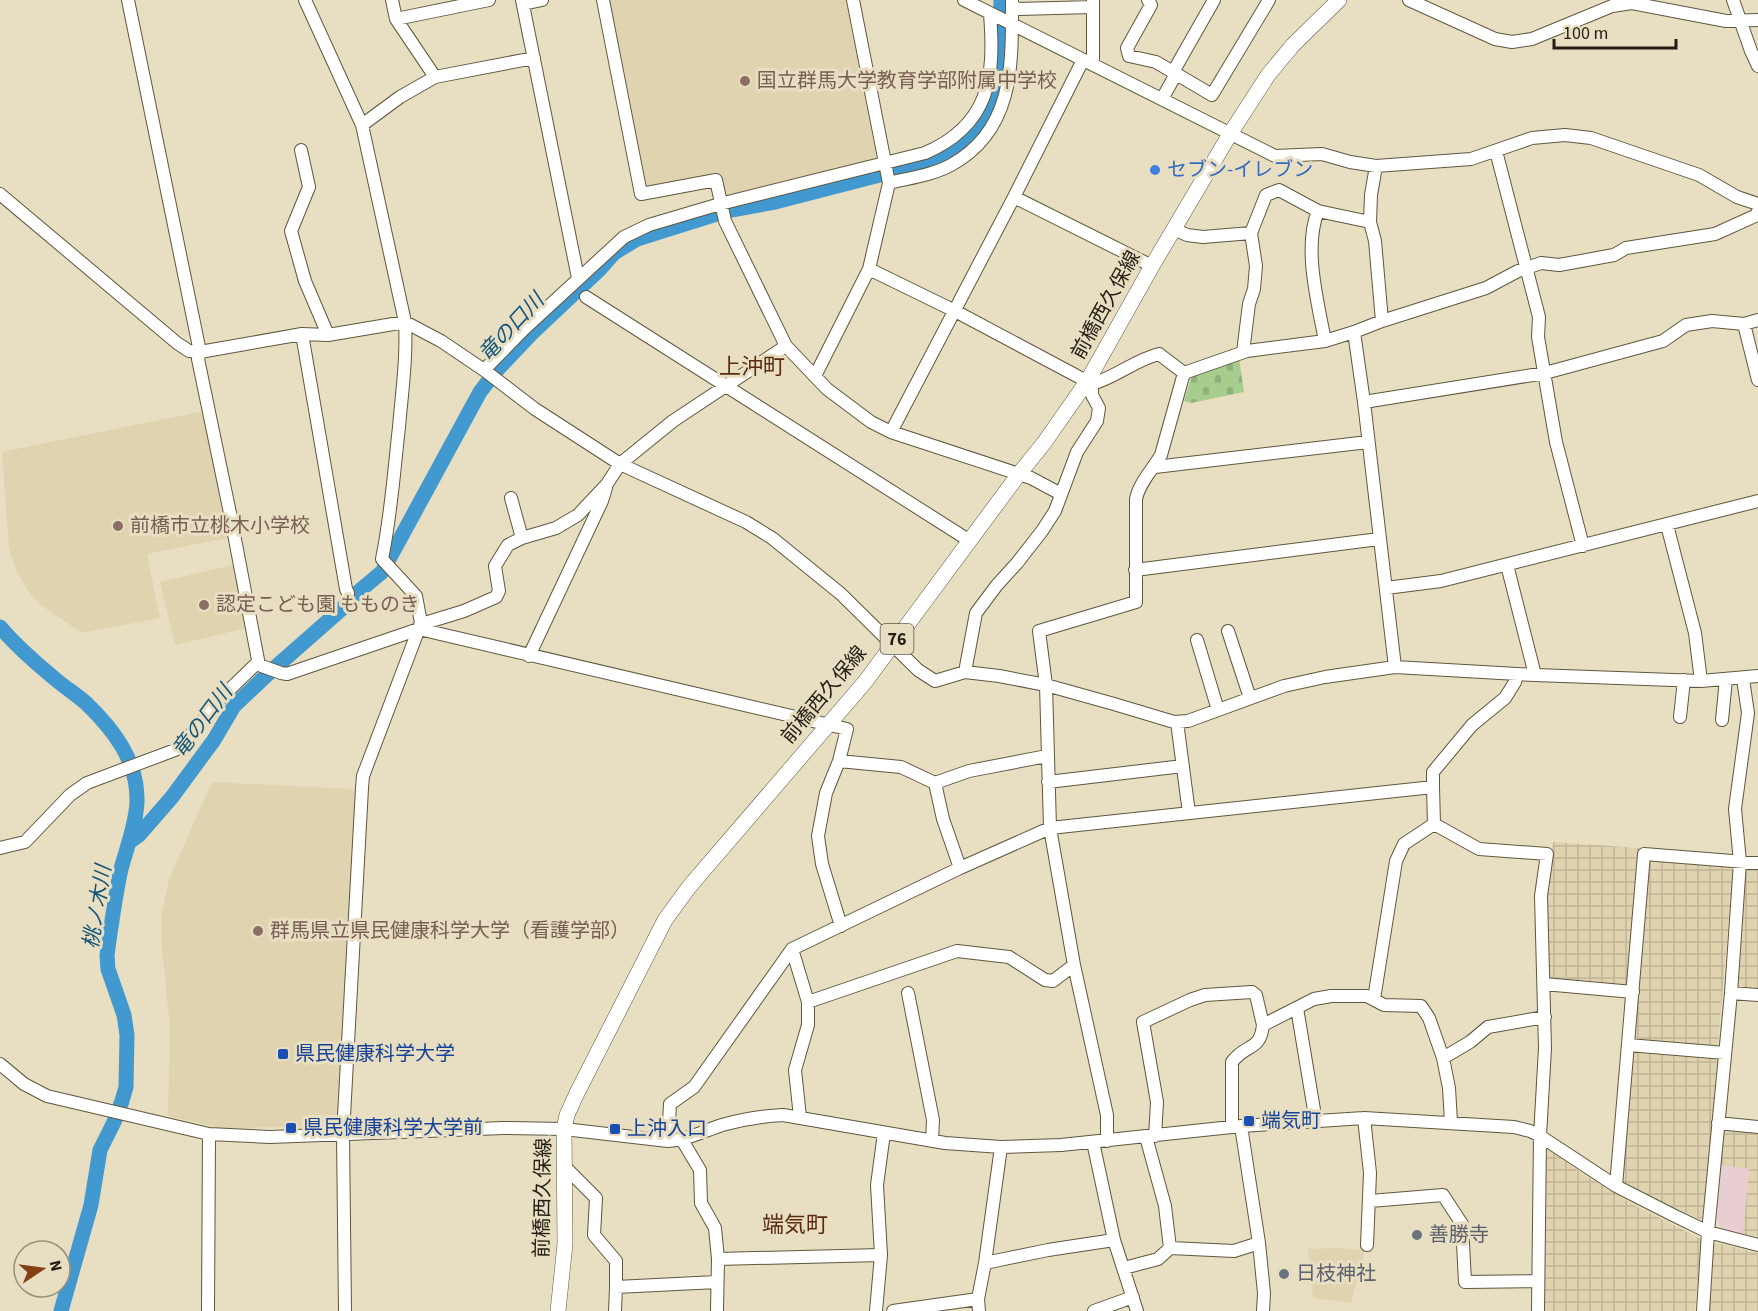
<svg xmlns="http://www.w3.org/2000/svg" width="1758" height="1311" viewBox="0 0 1758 1311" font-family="'Source Sans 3','Noto Sans JP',sans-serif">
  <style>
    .commercial { fill: #e8cdd2 }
    .industrial { fill: url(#industrial-grid) }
    .built { fill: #e0d3b0 }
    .cemetery { fill: url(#cemetery-stones) }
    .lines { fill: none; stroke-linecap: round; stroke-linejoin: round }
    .river { stroke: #4299cf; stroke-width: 15 }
    .minor-casing { stroke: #5f573e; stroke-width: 14 }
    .major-casing { stroke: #5f573e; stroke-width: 16 }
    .minor { stroke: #fff; stroke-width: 12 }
    .major { stroke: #fff; stroke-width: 15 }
    .education-dot { fill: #8d6e63; stroke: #e8dec2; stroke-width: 2 }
    .shop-dot { fill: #3f7fe0; stroke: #e8dec2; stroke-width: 2 }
    .transit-dot { fill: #1a4fb4; stroke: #e8dec2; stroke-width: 2 }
    .worship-dot { fill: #6b7280; stroke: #e8dec2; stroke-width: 2 }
    .labels { text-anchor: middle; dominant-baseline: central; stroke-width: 6; stroke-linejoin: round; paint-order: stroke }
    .shield { fill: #e8dec2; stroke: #5d5848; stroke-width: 1.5 }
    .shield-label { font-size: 18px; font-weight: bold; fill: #211e13 }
    .education-label { font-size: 20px; fill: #785e54; stroke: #e8dec2; text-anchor: start }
    .shop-label { font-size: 20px; fill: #366cbe; stroke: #e8dec2; text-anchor: start }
    .street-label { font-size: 20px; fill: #211e13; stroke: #e8dec2 }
    .transit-label { font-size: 20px; fill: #164399; stroke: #e8dec2; text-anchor: start }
    .worship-label { font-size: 20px; fill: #5b616d; stroke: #e8dec2; text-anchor: start }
    .water-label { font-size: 21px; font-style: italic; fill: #135479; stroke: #e8dec2 }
    .quarter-label { font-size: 22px; fill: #5b2c0e; stroke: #e8dec2 }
  </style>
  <defs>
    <pattern id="industrial-grid" width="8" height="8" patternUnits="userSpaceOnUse" patternTransform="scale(1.5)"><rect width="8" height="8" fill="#e0d3b0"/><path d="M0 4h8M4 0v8" fill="none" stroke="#c0b596"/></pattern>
    <pattern id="cemetery-stones" width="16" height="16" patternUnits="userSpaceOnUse" patternTransform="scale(1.5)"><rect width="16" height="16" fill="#a6cd8e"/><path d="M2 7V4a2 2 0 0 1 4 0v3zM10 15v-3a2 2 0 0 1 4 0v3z" fill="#8fb07a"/></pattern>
  </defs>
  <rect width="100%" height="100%" fill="#e8dec2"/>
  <path class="commercial" d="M 1721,1165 L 1749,1168 L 1743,1234 L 1720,1227 L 1717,1222 Z"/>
  <path class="industrial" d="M 1553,842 L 1640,848 L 1627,984 L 1621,987 L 1551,982 L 1547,976 L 1546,896 Z
    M 1653,861 L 1730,866 L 1733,870 L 1718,1045 L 1714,1048 L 1636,1041 L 1633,1037 L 1649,863 Z
    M 1748,869 L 1758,870 L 1758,989 L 1738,987 L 1736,984 L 1746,872 Z
    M 1636,1051 L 1714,1057 L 1717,1062 L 1704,1218 L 1700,1219 L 1662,1202 L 1622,1181 L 1633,1055 Z
    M 1729,1128 L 1758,1131 L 1758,1238 L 1743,1234 L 1749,1169 L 1721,1165 L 1724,1132 Z
    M 1548,1149 L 1580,1172 L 1634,1205 L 1701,1239 L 1695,1311 L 1543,1311 L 1544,1152 Z
    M 1717,1243 L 1758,1253 L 1758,1311 L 1709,1311 L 1713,1246 Z"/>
  <path class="built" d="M 608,0 L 850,0 L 882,162 L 723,201 L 718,176 L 644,189 Z
    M 204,411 L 229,535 L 226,538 L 147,554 L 160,618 L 82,633 L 42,606 L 31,595 L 17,573 L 9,548 L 2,452 Z
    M 233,565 L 247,628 L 175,645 L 160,582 Z
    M 212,782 L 352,789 L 356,794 L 339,1126 L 221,1128 L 168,1116 L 170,1028 L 161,937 L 162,912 L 169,879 Z
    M 1340,1248 L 1365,1250 L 1351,1303 L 1313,1298 L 1308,1249 Z"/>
  <path class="cemetery" d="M 1239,358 L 1244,392 L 1191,403 L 1184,401 L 1191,379 L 1196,372 Z"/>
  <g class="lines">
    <path class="river" d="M 0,627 C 18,648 39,666 60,683 C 69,690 78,696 86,703 C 114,730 138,761 137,802 C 136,824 127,847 121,869 C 115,897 111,926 107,955 L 108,969 L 124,1015 L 127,1035 L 126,1087 L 122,1101 L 114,1122 L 100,1150 L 91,1205 L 61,1311
      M 129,842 L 139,835 L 172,797 L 214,740 L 234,706 L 270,672 L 345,606 L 351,598 L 382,572 L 480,392 L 496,371 L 532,333 L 599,270 L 614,253 L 637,239 L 726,211 L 775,202 L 903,169 L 947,152 L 967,137 L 980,121 L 994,97 L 1000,66 L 1001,0"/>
    <g class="minor-casing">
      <path id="minor" d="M 128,0 L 200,352 L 198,359 L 230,513 L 259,665 L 281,673 L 287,674 L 419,629 L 847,729 L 839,761 L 826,793 L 818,836 L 822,864 L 841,926
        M 305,0 L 362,125 L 405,322 C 407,357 402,392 399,427 C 394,471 391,516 382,559 L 416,596 L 421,623 L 363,776 L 362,788 L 343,1134 L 345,1311
        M 522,0 L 578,278
        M 603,0 L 641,194 L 716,180 L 725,221 L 786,346 L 827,389 L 871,422 L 891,432 L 1031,478 L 1061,494
        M 964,0 L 1275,156 L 1322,154 L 1350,162 L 1376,166 L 1471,159 L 1532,138 L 1565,135 L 1591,138 L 1699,175 L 1737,197 L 1758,204
        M 1093,0 L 1093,65
        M 1148,0 L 1151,5 L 1127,48 L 1129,56 L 1156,62 L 1212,95 L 1269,0
        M 1409,0 L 1495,39 L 1512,42 L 1532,39 L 1612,6 L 1632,3 L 1726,21 L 1758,20
        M 1733,0 L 1751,51 L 1758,66
        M 523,4 L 542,0
        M 1012,5 L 1018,9 L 1093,7
        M 396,19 L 489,0
        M 1173,72 L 1214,0
        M 435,77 L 534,58
        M 1162,99 L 1176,74
        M 362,125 L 400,97 L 435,77 L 396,19 L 392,0
        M 301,150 L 309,187 L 291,231 L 305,281 L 328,335
        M 1496,151 L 1539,317 L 1538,337 L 1556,442 L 1583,546
        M 1376,166 L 1371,195 L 1370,222 L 1375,241 L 1382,321
        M 889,183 C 909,178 933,175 951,165 C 1015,130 1012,63 1012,0
        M 0,194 L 177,343 L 189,351 L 200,352 L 302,334 L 328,335 L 405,322 L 441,341 L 484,370 L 535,409 L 620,464 L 746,522 L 772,538 L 841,594 L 918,670 L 935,681 L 965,672 L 999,676 L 1046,685 L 1114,704 L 1174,722 L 1188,721 L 1284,686 L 1325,677 L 1395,667 L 1535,675 L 1701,681 L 1758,676
        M 1014,197 L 1152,266
        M 1318,211 C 1303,248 1318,303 1325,341
        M 1174,229 L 1187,235 L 1203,237 L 1251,233
        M 869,269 L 955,311 L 1092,384
        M 586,297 L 970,541
        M 1744,324 L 1758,320
        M 1354,332 L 1364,402 L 1395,667
        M 302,334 L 346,589 L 348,593
        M 1243,352 L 1249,304 L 1254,289 L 1256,266 L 1251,233 L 1266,195 L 1279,190 L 1318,211 L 1370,222
        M 484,370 L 524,329 L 624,237 L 649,225 L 720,204 L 925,153 C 990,125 995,77 990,14
        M 815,376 L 869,269 L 889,183 L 853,0
        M 1092,384 C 1116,377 1135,360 1159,354 L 1184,373
        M 1364,402 L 1545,373 L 1663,341 L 1686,325 L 1712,321 L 1744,324 L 1758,380
        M 891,432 L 1014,197 L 1083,60
        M 1155,467 L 1368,442
        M 511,498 L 522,538
        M 1667,525 L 1695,633 L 1701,681
        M 1507,565 L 1535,675
        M 1135,570 L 1379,539
        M 1386,588 L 1441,581 L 1758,501
        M 421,623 L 428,622 L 464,611 L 496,597 L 499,591 L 495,566 L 508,545 L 522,538 L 556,528 L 578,515 L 607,484 L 620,464 L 673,421 L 786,346
        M 1228,631 L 1250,698
        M 1197,640 L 1218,710
        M 529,656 L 602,501 L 606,488
        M 965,672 L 976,613 L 997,585 L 1017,563 L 1042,531 L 1055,511 L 1077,452 L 1097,421 L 1099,408 L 1092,395 L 1092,384
        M 1680,717 L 1684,680
        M 1722,720 L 1726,679
        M 1177,722 L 1189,813
        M 839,761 L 901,767 L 935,783
        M 1048,782 L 1183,766
        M 1433,787 L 1433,772 L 1472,725 L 1505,698 L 1515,682 L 1517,674
        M 1434,824 L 1479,849 L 1547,854 L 1541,896 L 1545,1048 L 1540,1136 L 1538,1311
        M 0,848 L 25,842 L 70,795 L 87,783 L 175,750 L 192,733 L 223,696 L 258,662
        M 960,868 L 943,819 L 935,783 L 969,771 L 1047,756
        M 792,949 L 808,1002 L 808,1025 L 795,1070 L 800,1117
        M 1544,984 L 1633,992
        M 908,993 L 933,1120 L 932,1141
        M 1731,993 L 1758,995
        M 1374,999 L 1396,861 L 1404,844 L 1434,824
        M 808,1002 L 957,951 L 1009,957 L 1045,980 L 1053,981 L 1074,965
        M 1297,1008 L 1316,1122
        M 1628,1045 L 1725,1053
        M 1443,1058 L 1449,1088 L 1451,1122
        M 0,1064 L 24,1084 L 47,1096 L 209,1134 L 270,1137 L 503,1128 L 564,1129 L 668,1141 C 687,1140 704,1131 722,1125 C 743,1119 763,1116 783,1115 L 945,1143 L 1001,1147 L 1061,1145 L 1241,1126 L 1364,1118 L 1514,1127 L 1530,1131 L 1540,1136 L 1616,1186 L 1673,1215 L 1708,1232 L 1758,1245
        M 1364,1118 L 1370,1173 L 1367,1245
        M 1718,1123 L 1758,1127
        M 1241,1126 L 1259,1243 L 1264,1293 L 1263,1311
        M 1232,1127 L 1232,1062 C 1246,1043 1260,1052 1263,1025
        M 1155,1136 L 1157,1102 L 1143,1022 L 1190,1000 L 1205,995 L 1252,992 L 1256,995 L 1263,1025 L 1314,999 L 1331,996 L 1367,996 L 1384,1005 L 1421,1006 L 1429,1018 L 1443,1058 L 1470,1042 L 1488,1027 L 1545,1017
        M 1146,1137 L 1165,1206 L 1170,1248
        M 682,1140 L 700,1170 L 701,1203 L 715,1228 L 718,1259 L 717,1311
        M 668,1141 L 670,1104 L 694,1087 L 792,949 L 960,868 L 1050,828 L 1433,787 L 1434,824
        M 1107,1141 L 1107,1115 L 1074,965 L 1050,828 L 1046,685 L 1039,631 L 1136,602 L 1136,499 C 1139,483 1153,469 1161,455 L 1184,373 L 1247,351 L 1325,341 L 1354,332 L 1382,321 L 1486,288 L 1518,271 L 1541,263 L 1559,265 L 1614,255 L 1626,248 L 1715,234 L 1757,215 L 1758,211
        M 1093,1142 L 1114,1240 L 1137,1311
        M 565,1167 L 596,1198 L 594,1235 L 616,1261 L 616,1287
        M 1616,1186 L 1644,854 L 1758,863
        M 1370,1201 L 1443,1195 L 1462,1224 L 1465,1282 L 1538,1281
        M 718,1259 L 881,1255
        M 985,1263 L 1048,1250 L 1114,1240
        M 1124,1268 L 1158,1259 L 1170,1248 L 1234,1251 L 1259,1243
        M 978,1299 L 979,1311
        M 208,1311 L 209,1134
        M 615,1311 L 616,1287 L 717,1282
        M 876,1311 L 881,1255 L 877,1185 L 884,1133
        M 893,1311 L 978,1299 L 985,1263 L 1001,1147
        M 1094,1311 L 1133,1297
        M 1703,1311 L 1708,1232 L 1731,993 L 1740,862 L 1735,809 L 1748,713 L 1743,679"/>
    </g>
    <g class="major-casing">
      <path id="major" d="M 558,1311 L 565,1244 L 564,1129 L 567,1115 L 577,1093 L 665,920 L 689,887 L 865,682 L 1019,474 L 1044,443 L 1088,380 L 1152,266 L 1230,134 L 1268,75 L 1293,45 L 1339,0"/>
    </g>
    <use href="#minor" class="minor"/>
    <use href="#major" class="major"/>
  </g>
  <g class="education-dot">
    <circle cx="745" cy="81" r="6"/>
    <circle cx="118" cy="526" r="6"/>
    <circle cx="204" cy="605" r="6"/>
    <circle cx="258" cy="931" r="6"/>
  </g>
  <circle class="shop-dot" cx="1155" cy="170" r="6"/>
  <g class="transit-dot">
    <rect x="277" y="1048" width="12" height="12" rx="3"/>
    <rect x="1243" y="1115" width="12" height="12" rx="3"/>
    <rect x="285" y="1122" width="12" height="12" rx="3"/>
    <rect x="609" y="1123" width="12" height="12" rx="3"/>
  </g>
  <g class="worship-dot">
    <circle cx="1417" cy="1235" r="6"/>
    <circle cx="1284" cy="1274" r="6"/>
  </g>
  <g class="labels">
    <rect class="shield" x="880.5" y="624" width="33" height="30" rx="4.5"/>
    <g class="shield-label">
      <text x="897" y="639">76</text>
    </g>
    <g class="education-label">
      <text x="757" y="81">国立群馬大学教育学部附属中学校</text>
      <text x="130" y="526">前橋市立桃木小学校</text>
      <text x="216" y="605">認定こども園 もものき</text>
      <text x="270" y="931">群馬県立県民健康科学大学（看護学部）</text>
    </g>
    <g class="shop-label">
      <text x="1167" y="170">セブン-イレブン</text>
    </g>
    <g class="street-label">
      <text transform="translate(1106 305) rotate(-61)">前橋西久保線</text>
      <text transform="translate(824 695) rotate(-50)">前橋西久保線</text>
      <text transform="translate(543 1198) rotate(-89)">前橋西久保線</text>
    </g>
    <g class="transit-label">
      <text x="295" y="1054">県民健康科学大学</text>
      <text x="1261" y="1121">端気町</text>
      <text x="303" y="1128">県民健康科学大学前</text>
      <text x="627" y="1129">上沖入口</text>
    </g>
    <g class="worship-label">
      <text x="1429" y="1235">善勝寺</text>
      <text x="1296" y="1274">日枝神社</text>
    </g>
    <g class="water-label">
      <text transform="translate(511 327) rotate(-47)">竜の口川</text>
      <text transform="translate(202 721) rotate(-53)">竜の口川</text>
      <text transform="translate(97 907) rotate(-81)">桃ノ木川</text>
    </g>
    <g class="quarter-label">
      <text x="752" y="367">上沖町</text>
      <text x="795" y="1225">端気町</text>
    </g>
  </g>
  <g transform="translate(42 1269) rotate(77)"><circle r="28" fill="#e8dec2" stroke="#98917c" stroke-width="1.5"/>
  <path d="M0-4.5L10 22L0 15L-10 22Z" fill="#844014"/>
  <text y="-9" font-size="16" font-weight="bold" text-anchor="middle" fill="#211e13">N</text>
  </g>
  <path d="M1554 39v9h122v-9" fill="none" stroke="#211e13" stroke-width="3"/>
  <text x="1563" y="39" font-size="18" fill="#211e13" stroke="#e8dec2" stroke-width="4.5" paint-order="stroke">100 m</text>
</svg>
